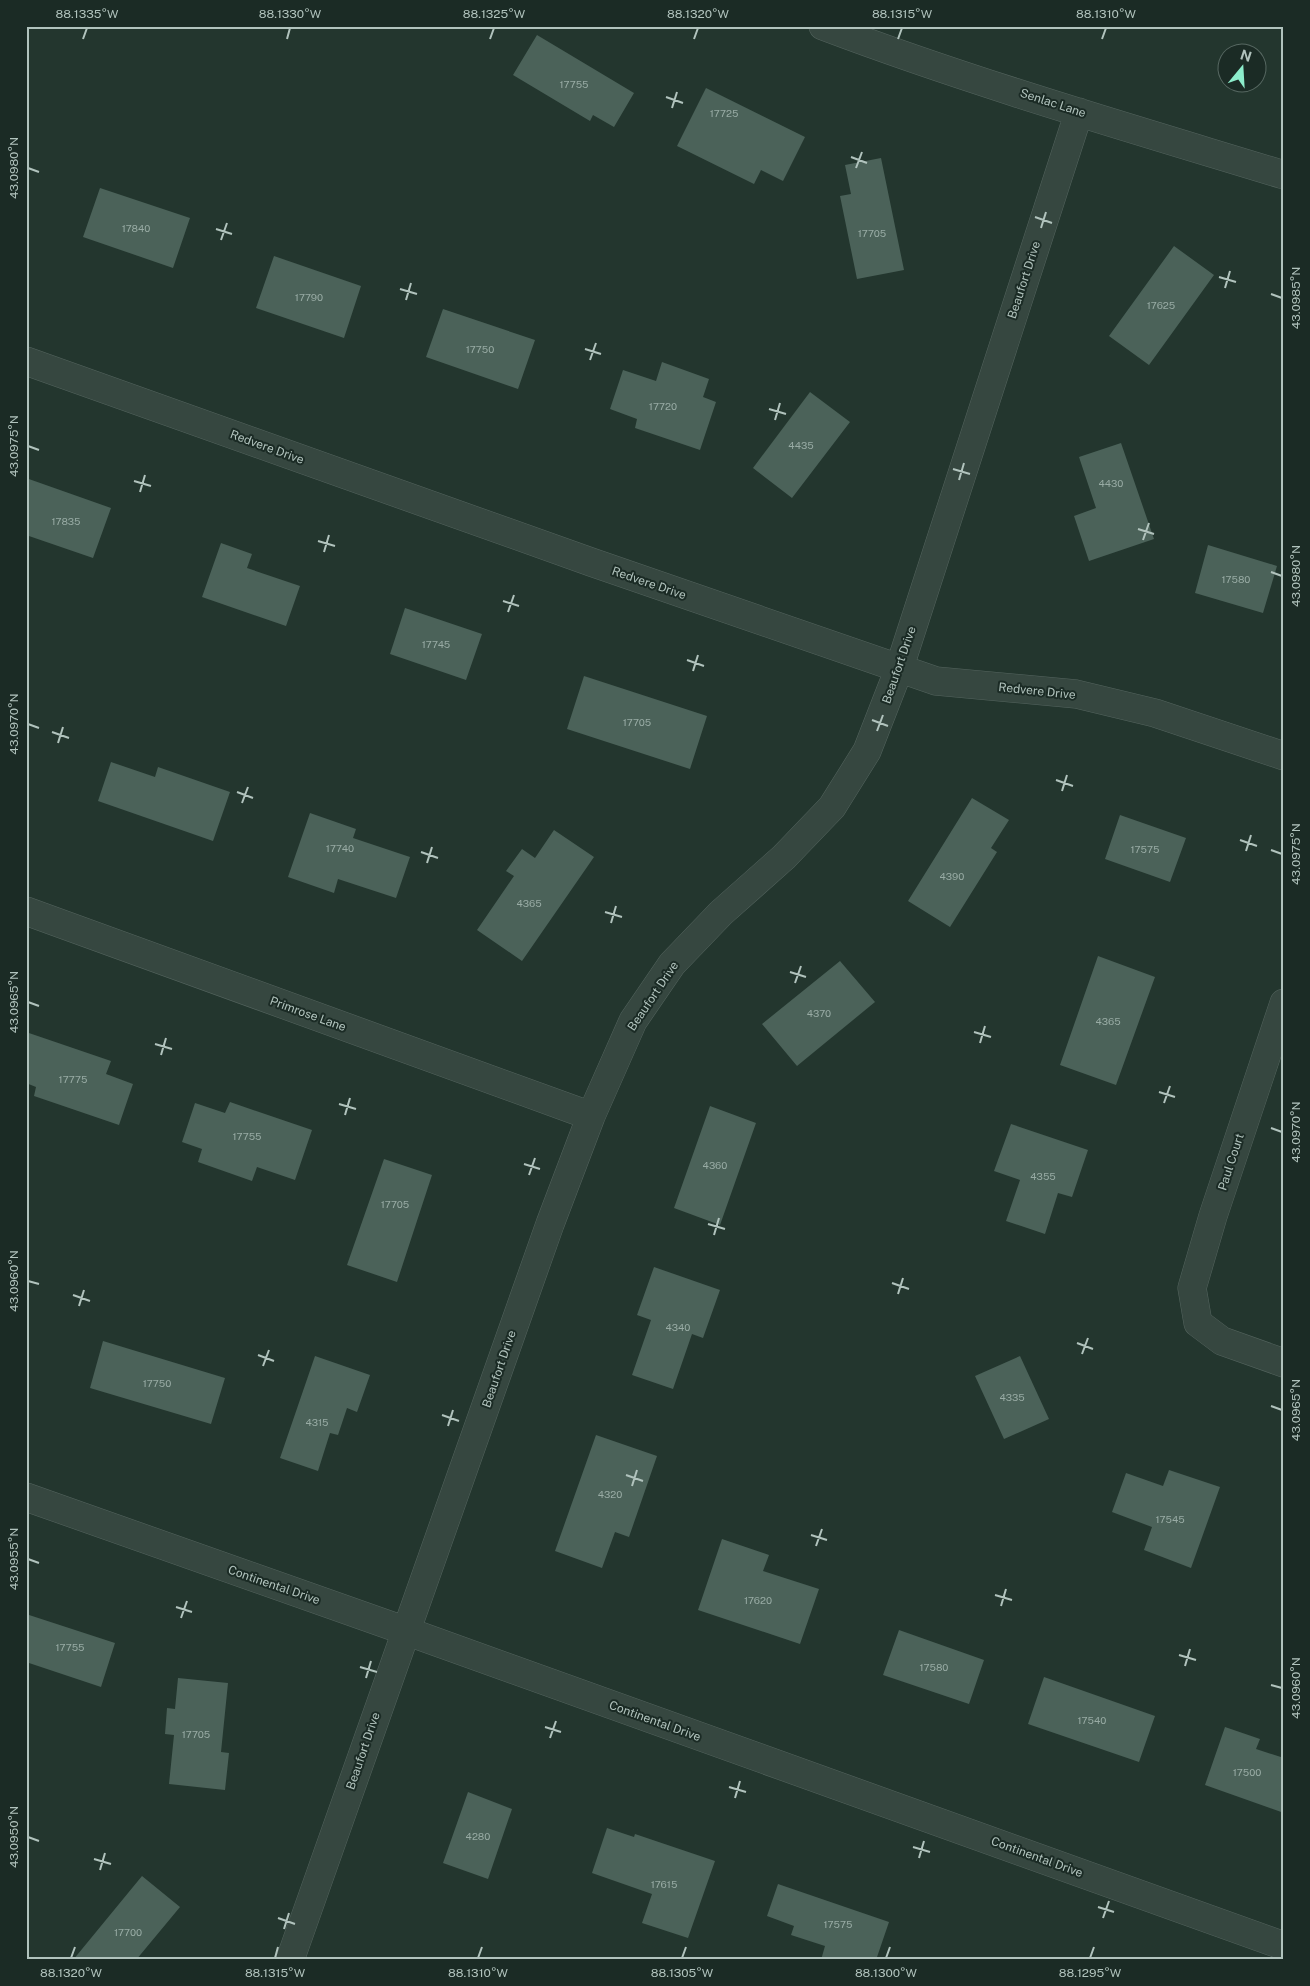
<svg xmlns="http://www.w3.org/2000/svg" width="1310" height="1986" viewBox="0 0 1310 1986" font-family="'Public Sans',sans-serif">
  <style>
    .building { fill: #4b6259 }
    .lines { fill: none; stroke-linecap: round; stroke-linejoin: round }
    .minor-casing { stroke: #54645e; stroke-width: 29 }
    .minor { stroke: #364740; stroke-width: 28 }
    .ticks { fill: none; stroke: #b1c3bd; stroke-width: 2 }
    .labels { text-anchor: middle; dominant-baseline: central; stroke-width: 4; stroke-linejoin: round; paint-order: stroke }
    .number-label { font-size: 10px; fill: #98aba4 }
    .street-label { font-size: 12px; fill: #b1c3bd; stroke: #1b2b25 }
    .neatline { fill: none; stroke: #b1c3bd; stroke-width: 2 }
    .ticks-label { font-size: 12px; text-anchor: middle; fill: #b1c3bd }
  </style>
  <rect width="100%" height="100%" fill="#23362e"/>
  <path class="building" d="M 537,35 L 634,93 L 614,127 L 593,115 L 590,121 L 513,75 Z
    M 706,88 L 805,137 L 783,181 L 761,170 L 754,184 L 677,146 Z
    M 881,158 L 904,270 L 857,279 L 840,196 L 851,194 L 845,165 Z
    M 100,188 L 190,218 L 173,268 L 83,237 Z
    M 1174,246 L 1214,275 L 1149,365 L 1109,336 Z
    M 274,256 L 361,286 L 344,338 L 256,308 Z
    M 443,309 L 535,340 L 518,389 L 426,357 Z
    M 662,362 L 709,379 L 703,397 L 716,402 L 700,450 L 635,428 L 637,419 L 610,409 L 623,370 L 656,381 Z
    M 810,392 L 850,422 L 792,498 L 753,468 Z
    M 1121,443 L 1154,539 L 1089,561 L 1074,516 L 1096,508 L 1079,457 Z
    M 26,478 L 111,508 L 93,558 L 26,535 Z
    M 221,543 L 252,554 L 247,568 L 300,586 L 286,626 L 202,597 Z
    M 1208,545 L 1277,566 L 1263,613 L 1195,593 Z
    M 405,608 L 482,634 L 466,680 L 390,654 Z
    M 584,676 L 707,716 L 690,769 L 567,729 Z
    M 111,762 L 155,777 L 158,767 L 230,792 L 213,841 L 98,801 Z
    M 972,798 L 1009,820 L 991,848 L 997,852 L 950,927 L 908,901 Z
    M 310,813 L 356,829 L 353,838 L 410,857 L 396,898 L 338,879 L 334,893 L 288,877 Z
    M 1120,815 L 1186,838 L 1170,882 L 1105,859 Z
    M 554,830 L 594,857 L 522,961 L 477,930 L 514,876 L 506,871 L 522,849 L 535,858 Z
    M 1098,956 L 1155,977 L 1116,1085 L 1060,1065 Z
    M 840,961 L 875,1002 L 797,1066 L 762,1024 Z
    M 26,1032 L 111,1061 L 106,1074 L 133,1084 L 119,1125 L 34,1096 L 36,1087 L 26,1083 Z
    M 230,1102 L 312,1130 L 295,1180 L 257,1167 L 252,1181 L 198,1162 L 202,1149 L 182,1142 L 195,1103 L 225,1113 Z
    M 710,1106 L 756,1123 L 720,1225 L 674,1208 Z
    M 1011,1124 L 1088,1150 L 1072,1197 L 1058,1193 L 1045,1234 L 1006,1221 L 1020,1180 L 994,1171 Z
    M 384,1159 L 432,1175 L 397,1282 L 347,1265 Z
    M 654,1267 L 720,1290 L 703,1338 L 692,1334 L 673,1389 L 632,1375 L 651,1320 L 637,1315 Z
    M 103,1341 L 225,1378 L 211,1424 L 90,1388 Z
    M 315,1356 L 370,1375 L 357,1412 L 347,1408 L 338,1435 L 330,1433 L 318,1471 L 280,1458 Z
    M 1020,1356 L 1049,1419 L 1004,1439 L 975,1376 Z
    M 596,1435 L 657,1456 L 629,1537 L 615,1532 L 602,1568 L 555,1551 Z
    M 1169,1470 L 1220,1487 L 1191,1568 L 1144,1550 L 1152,1527 L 1112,1512 L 1126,1473 L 1163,1486 Z
    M 722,1539 L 769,1555 L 763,1571 L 819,1589 L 800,1644 L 698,1610 Z
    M 26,1614 L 115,1643 L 101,1687 L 26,1662 Z
    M 899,1630 L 984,1660 L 969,1704 L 883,1675 Z
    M 1044,1677 L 1155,1716 L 1139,1762 L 1028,1724 Z
    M 178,1678 L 228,1683 L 221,1752 L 229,1753 L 225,1790 L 169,1784 L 174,1735 L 165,1734 L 167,1708 L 175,1709 Z
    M 1225,1727 L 1260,1739 L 1256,1749 L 1284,1758 L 1284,1813 L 1205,1785 Z
    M 468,1792 L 512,1809 L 488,1879 L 443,1863 Z
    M 607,1828 L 634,1837 L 635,1834 L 715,1861 L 688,1938 L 642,1923 L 652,1894 L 592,1873 Z
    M 142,1876 L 180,1907 L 136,1960 L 73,1960 Z
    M 778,1884 L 889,1922 L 876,1960 L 821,1960 L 825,1946 L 791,1935 L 794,1926 L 767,1916 Z"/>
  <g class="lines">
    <g class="minor-casing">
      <path id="minor" d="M 823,26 C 974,83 1130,128 1284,175
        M 26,361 L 591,562 L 936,681 L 1076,694 L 1155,713 L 1284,756
        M 26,911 L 591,1116
        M 1284,1003 L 1213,1216 L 1192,1288 L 1198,1323 L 1222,1341 L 1284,1363
        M 26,1497 L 406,1631 L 1284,1946
        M 290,1960 L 550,1224 L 591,1116 L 633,1021 L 672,964 L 721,913 L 784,857 L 832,807 L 867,751 L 899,669 L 1079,112"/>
    </g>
    <use href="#minor" class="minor"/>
  </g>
  <path class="ticks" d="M 83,39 L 87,28M 287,39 L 290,28M 490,39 L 494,28M 694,39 L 698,28M 898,39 L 902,28M 1102,39 L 1106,28M 666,97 L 683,103M 672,108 L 677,92M 851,157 L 867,163M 28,168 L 39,172M 856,168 L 862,152M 1035,217 L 1052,223M 1041,228 L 1046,212M 216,229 L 232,234M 221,240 L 227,223M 1219,277 L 1236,282M 1225,288 L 1230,271M 400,289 L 417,294M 1271,294 L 1282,298M 406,300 L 411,283M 585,349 L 601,354M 590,360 L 596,343M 769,409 L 786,414M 775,420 L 780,403M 28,446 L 39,450M 953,469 L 970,474M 959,480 L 964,463M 134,481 L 151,486M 140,492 L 145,475M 1138,529 L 1154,534M 1143,540 L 1149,523M 318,541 L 335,546M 324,552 L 329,535M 1271,572 L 1282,576M 503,601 L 519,606M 508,612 L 514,595M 687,660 L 704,666M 693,671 L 698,655M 872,720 L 888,726M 28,724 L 39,728M 877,731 L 883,715M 52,732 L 69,738M 58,743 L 63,727M 1056,780 L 1073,786M 1062,791 L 1067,775M 237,792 L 253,798M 242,803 L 248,787M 1240,840 L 1257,846M 1271,850 L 1282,854M 1246,851 L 1251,835M 421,852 L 438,858M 427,863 L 432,847M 605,912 L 622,917M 611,923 L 616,906M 790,972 L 806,977M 795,983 L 801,966M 28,1002 L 39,1006M 974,1032 L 991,1037M 980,1043 L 985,1026M 155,1044 L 172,1049M 161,1055 L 166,1038M 1159,1092 L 1175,1097M 1164,1103 L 1170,1086M 339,1104 L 356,1109M 345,1115 L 350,1098M 1271,1128 L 1282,1132M 524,1164 L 540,1169M 529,1175 L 535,1158M 708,1224 L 725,1229M 714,1235 L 719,1218M 28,1281 L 39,1284M 892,1283 L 909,1289M 898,1294 L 903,1278M 73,1295 L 90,1301M 79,1306 L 84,1290M 1077,1343 L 1093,1349M 1082,1354 L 1088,1338M 258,1355 L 274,1361M 263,1366 L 269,1350M 1271,1406 L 1282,1410M 442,1415 L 459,1421M 448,1426 L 453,1410M 626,1475 L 643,1481M 632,1486 L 637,1470M 811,1535 L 827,1540M 816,1546 L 822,1529M 28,1559 L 39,1563M 995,1595 L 1012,1600M 1001,1606 L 1006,1589M 176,1607 L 192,1612M 181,1618 L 187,1601M 1179,1655 L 1196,1660M 1185,1666 L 1190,1649M 360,1667 L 377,1672M 366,1678 L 371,1661M 1271,1685 L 1282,1688M 545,1727 L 561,1732M 550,1738 L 556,1721M 729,1787 L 746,1792M 735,1798 L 740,1781M 28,1837 L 39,1841M 913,1847 L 930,1852M 919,1858 L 924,1841M 94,1859 L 111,1864M 100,1870 L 105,1853M 1098,1907 L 1114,1912M 278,1918 L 295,1924M 1103,1918 L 1109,1901M 284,1929 L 289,1913M 71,1958 L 75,1947M 275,1958 L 278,1947M 478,1958 L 482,1947M 682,1958 L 686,1947M 886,1958 L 890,1947M 1090,1958 L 1094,1947"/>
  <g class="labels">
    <g class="number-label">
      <text x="574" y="84">17755</text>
      <text x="724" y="113">17725</text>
      <text x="136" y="228">17840</text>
      <text x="872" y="233">17705</text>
      <text x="309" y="297">17790</text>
      <text x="1161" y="305">17625</text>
      <text x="480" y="349">17750</text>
      <text x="663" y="406">17720</text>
      <text x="801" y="445">4435</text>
      <text x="1111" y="483">4430</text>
      <text x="66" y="521">17835</text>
      <text x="1236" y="579">17580</text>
      <text x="436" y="644">17745</text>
      <text x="637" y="722">17705</text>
      <text x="340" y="848">17740</text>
      <text x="1145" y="849">17575</text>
      <text x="952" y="876">4390</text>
      <text x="529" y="903">4365</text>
      <text x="819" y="1013">4370</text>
      <text x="1108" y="1021">4365</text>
      <text x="73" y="1079">17775</text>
      <text x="247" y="1136">17755</text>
      <text x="715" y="1165">4360</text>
      <text x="1043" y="1176">4355</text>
      <text x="395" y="1204">17705</text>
      <text x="678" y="1327">4340</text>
      <text x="157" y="1383">17750</text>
      <text x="1012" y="1397">4335</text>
      <text x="317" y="1422">4315</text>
      <text x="610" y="1494">4320</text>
      <text x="1170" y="1519">17545</text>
      <text x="758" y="1600">17620</text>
      <text x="70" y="1647">17755</text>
      <text x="934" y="1667">17580</text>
      <text x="1092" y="1720">17540</text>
      <text x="196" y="1734">17705</text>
      <text x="1247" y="1772">17500</text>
      <text x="478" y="1836">4280</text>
      <text x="664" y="1884">17615</text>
      <text x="838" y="1924">17575</text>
      <text x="128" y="1932">17700</text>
    </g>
    <g class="street-label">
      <text transform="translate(1053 103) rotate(18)">Senlac Lane</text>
      <text transform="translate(1024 280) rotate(-72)">Beaufort Drive</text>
      <text transform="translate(267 447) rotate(20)">Redvere Drive</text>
      <text transform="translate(649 583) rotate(19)">Redvere Drive</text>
      <text transform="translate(899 665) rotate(-71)">Beaufort Drive</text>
      <text transform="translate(1037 691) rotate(6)">Redvere Drive</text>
      <text transform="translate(653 996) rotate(-56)">Beaufort Drive</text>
      <text transform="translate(308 1014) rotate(20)">Primrose Lane</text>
      <text transform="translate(1231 1162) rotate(-72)">Paul Court</text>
      <text transform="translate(499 1369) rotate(-71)">Beaufort Drive</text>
      <text transform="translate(274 1585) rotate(19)">Continental Drive</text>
      <text transform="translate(655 1721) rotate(20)">Continental Drive</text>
      <text transform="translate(363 1751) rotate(-71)">Beaufort Drive</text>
      <text transform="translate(1037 1857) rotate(20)">Continental Drive</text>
    </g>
  </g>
  <rect width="1310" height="1986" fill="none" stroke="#1b2b25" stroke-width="55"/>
  <g transform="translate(1242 68) rotate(18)"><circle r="24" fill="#1b2b25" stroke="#576862"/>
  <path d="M0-4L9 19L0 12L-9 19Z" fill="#8cedcb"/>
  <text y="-8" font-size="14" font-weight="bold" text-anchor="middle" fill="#b1c3bd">N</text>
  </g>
  <rect x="28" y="28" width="1254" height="1930" class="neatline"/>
  <g class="ticks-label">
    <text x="87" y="18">88.1335°W</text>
    <text x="290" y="18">88.1330°W</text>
    <text x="494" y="18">88.1325°W</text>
    <text x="698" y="18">88.1320°W</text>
    <text x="902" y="18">88.1315°W</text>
    <text x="1106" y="18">88.1310°W</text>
    <text transform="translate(14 168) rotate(-90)" y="4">43.0980°N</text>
    <text transform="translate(1296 298) rotate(-90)" y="4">43.0985°N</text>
    <text transform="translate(14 446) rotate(-90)" y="4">43.0975°N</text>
    <text transform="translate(1296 576) rotate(-90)" y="4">43.0980°N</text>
    <text transform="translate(14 724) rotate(-90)" y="4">43.0970°N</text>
    <text transform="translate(1296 854) rotate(-90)" y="4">43.0975°N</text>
    <text transform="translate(14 1002) rotate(-90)" y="4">43.0965°N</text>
    <text transform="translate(1296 1132) rotate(-90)" y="4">43.0970°N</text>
    <text transform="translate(14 1281) rotate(-90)" y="4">43.0960°N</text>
    <text transform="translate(1296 1410) rotate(-90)" y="4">43.0965°N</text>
    <text transform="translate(14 1559) rotate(-90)" y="4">43.0955°N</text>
    <text transform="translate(1296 1688) rotate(-90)" y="4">43.0960°N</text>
    <text transform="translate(14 1837) rotate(-90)" y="4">43.0950°N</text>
    <text x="71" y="1977">88.1320°W</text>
    <text x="275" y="1977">88.1315°W</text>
    <text x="478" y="1977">88.1310°W</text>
    <text x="682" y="1977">88.1305°W</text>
    <text x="886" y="1977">88.1300°W</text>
    <text x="1090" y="1977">88.1295°W</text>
  </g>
</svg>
